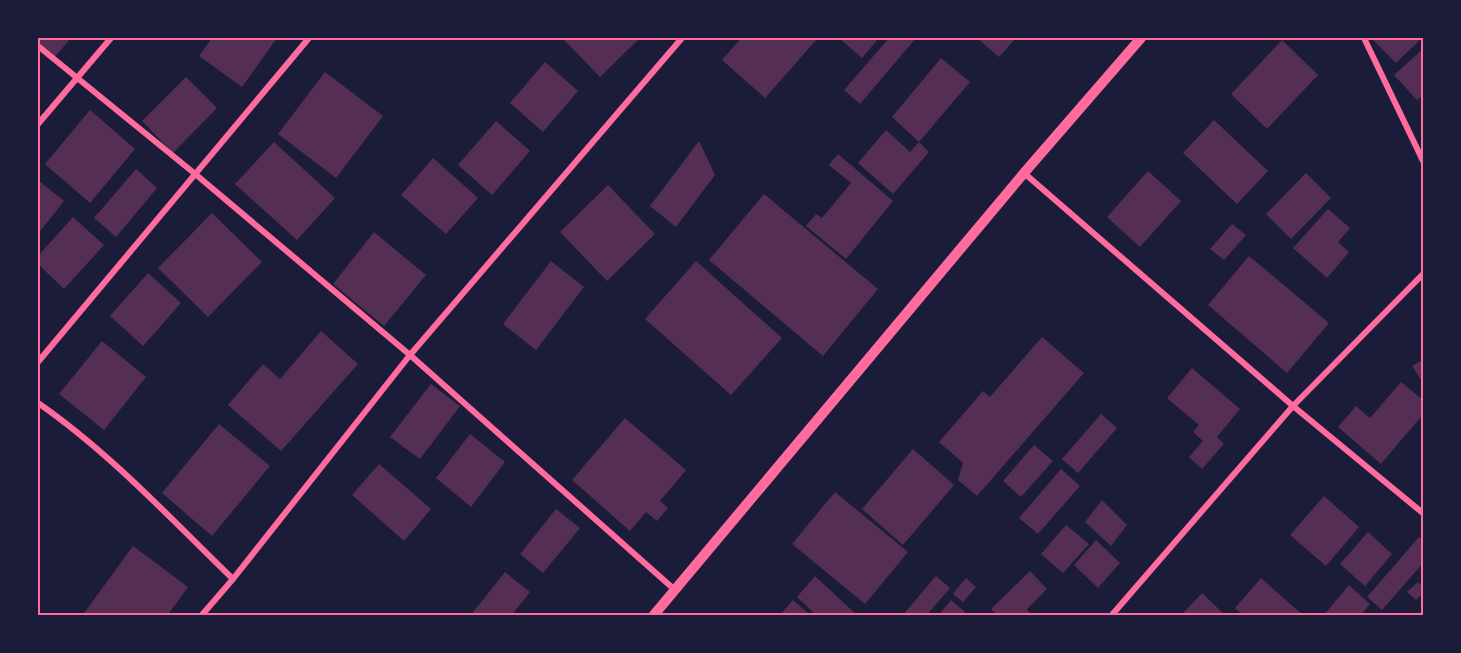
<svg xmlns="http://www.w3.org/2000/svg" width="1461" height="653" viewBox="0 0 1461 653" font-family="'Fira Sans Condensed',sans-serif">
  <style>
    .building { fill: #542f53 }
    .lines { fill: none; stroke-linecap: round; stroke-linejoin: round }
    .minor { stroke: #ff6b9d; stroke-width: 6 }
    .tertiary { stroke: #ff6b9d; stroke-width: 10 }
    .neatline { fill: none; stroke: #ff6b9d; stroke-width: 2 }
  </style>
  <rect width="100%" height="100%" fill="#1b1b3a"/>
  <path class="building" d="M 38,38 L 71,38 L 54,58 L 38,43 Z
    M 212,38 L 277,38 L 242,87 L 199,56 Z
    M 566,38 L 640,38 L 600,77 L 564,40 Z
    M 741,38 L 818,38 L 765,98 L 722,60 Z
    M 839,38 L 879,38 L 862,58 Z
    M 889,38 L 916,38 L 860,104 L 844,90 Z
    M 977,38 L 1016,38 L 999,57 Z
    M 1371,38 L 1422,38 L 1396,63 Z
    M 1282,40 L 1318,75 L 1267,129 L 1231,94 Z
    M 1424,48 L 1424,94 L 1417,100 L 1394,75 Z
    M 941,58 L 970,82 L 919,142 L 929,152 L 893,194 L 858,163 L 886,130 L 910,152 L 919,142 L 892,117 Z
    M 545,62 L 578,91 L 543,132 L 510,103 Z
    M 325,72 L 383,116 L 336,178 L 278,134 Z
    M 186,77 L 217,108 L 173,153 L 142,121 Z
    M 90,110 L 135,149 L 90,203 L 45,164 Z
    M 1214,120 L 1268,171 L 1237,204 L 1183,153 Z
    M 496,121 L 530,151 L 492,195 L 458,165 Z
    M 699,141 L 715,175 L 676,227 L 650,206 Z
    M 274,142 L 335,198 L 297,240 L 235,184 Z
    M 838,154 L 893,201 L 846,259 L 806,226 L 816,214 L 822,218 L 851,183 L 829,165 Z
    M 433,158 L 478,198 L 446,234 L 401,195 Z
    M 136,169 L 157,188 L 116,237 L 94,218 Z
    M 1148,171 L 1181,201 L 1140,247 L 1107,217 Z
    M 1306,173 L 1331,198 L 1291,239 L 1266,214 Z
    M 38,180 L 64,201 L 38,234 Z
    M 608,185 L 655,234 L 607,281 L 560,232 Z
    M 764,194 L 878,289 L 823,356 L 709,260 Z
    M 1328,209 L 1350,228 L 1338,242 L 1349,252 L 1327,278 L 1293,248 Z
    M 212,213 L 262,262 L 208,317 L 158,268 Z
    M 73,217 L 104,245 L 64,289 L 38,264 L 38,256 Z
    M 1232,224 L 1246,235 L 1224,260 L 1210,249 Z
    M 374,232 L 426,275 L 384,326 L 333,284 Z
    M 1249,256 L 1329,323 L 1287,373 L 1208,305 Z
    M 551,261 L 584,287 L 536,350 L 503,324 Z
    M 696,261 L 782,338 L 731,395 L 645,319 Z
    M 148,273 L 181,303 L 143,346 L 110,316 Z
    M 321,331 L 358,364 L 281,451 L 228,405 L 263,364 L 280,379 Z
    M 1042,337 L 1084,373 L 977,496 L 958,480 L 963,463 L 939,442 L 983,391 L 990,397 Z
    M 102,341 L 146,377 L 104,430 L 59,394 Z
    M 1424,359 L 1424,384 L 1412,366 Z
    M 1192,368 L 1240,409 L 1217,437 L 1224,444 L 1202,469 L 1189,457 L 1203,441 L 1193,432 L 1199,425 L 1167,398 Z
    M 1401,382 L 1424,401 L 1424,413 L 1381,464 L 1338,427 L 1356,406 L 1370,418 Z
    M 431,384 L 460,406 L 420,459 L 390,437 Z
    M 1101,414 L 1117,428 L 1078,473 L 1062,459 Z
    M 625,418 L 686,470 L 660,501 L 668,508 L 657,521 L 646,512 L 630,531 L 572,480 Z
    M 219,424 L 270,466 L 212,536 L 162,493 Z
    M 470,434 L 505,462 L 471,507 L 436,478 Z
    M 1034,445 L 1053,461 L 1021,497 L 1003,481 Z
    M 913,449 L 954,485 L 903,545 L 862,509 Z
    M 379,464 L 431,509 L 404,541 L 352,495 Z
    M 1061,469 L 1080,486 L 1038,534 L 1019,518 Z
    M 835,492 L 908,552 L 865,604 L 792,544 Z
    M 1324,496 L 1359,527 L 1326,566 L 1290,535 Z
    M 1102,500 L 1127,525 L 1111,546 L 1085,522 Z
    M 556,509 L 580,528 L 543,573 L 520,554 Z
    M 1066,525 L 1089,544 L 1063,573 L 1041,554 Z
    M 1368,532 L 1392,554 L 1365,586 L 1340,564 Z
    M 1419,537 L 1424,541 L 1424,562 L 1382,610 L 1367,597 Z
    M 1096,540 L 1120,563 L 1098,588 L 1074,565 Z
    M 133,546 L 188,587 L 167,616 L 82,616 Z
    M 1030,571 L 1047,589 L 1027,609 L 1032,616 L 997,616 L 991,609 Z
    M 505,572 L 530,592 L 511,616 L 470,616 Z
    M 815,576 L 858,616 L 817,616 L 797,597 Z
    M 936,576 L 950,588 L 926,616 L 902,616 Z
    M 966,578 L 976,587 L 963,602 L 953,594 Z
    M 1261,578 L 1304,616 L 1244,616 L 1235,608 Z
    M 1418,582 L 1424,589 L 1424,592 L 1416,600 L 1407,592 Z
    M 1349,585 L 1370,604 L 1360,616 L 1323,616 Z
    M 1202,593 L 1226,616 L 1180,616 Z
    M 793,600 L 811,616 L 779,616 Z
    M 951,600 L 965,612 L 962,616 L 938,616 Z"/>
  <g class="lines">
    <path class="minor" d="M 1364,38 L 1424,163
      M 38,46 L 194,173 L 410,355 L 675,590
      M 38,124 L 111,38
      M 1024,173 L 1293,406 L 1424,514
      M 38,362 L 309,38
      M 38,403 C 109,452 170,518 233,579
      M 201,616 L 233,579 L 410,355 L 682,38
      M 1111,616 L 1293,406 L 1424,273"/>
    <path class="tertiary" d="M 653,616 L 1024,173 L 1141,38"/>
  </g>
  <rect width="1461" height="653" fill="none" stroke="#1b1b3a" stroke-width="78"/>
  <rect x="39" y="39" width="1383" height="575" class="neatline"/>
</svg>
